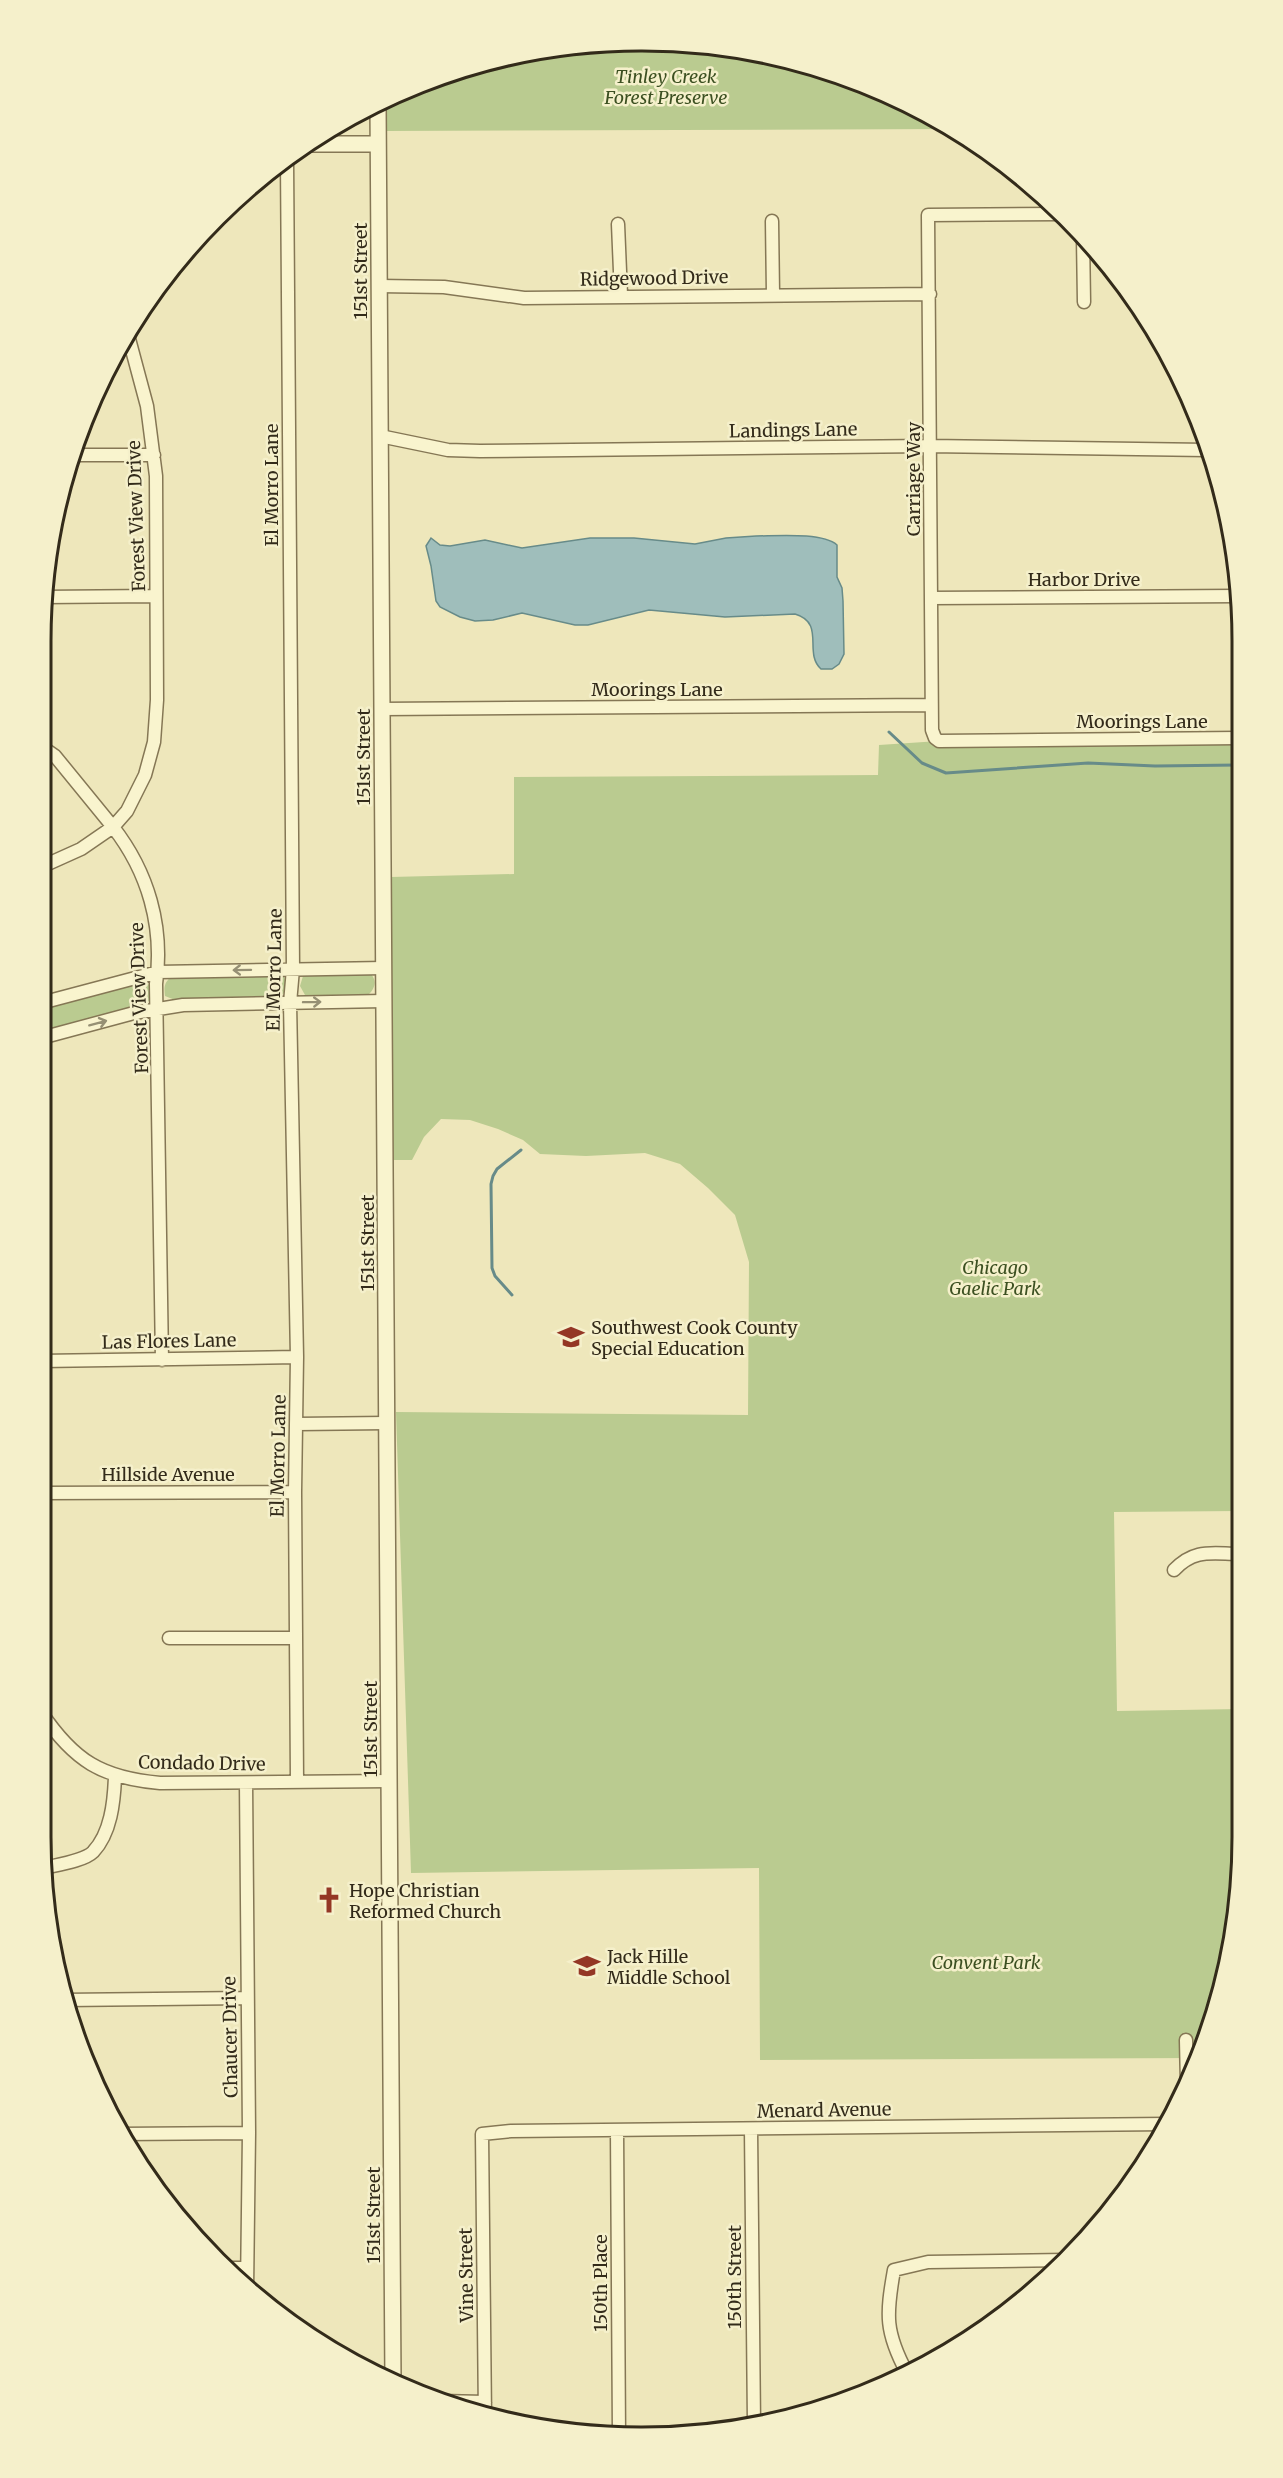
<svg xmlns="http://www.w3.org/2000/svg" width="1283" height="2478" viewBox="0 0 1283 2478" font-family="Merriweather,serif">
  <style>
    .green { fill: #bacb90 }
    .water { fill: #9fbebb; stroke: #678b89; stroke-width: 1.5 }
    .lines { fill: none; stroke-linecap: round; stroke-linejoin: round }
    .stream { stroke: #678b89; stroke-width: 3 }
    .minor-casing { stroke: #857755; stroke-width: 15 }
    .tertiary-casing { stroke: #857755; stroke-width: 18 }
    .minor { stroke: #f9f4ce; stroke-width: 12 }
    .tertiary { stroke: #f9f4ce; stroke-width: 15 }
    .oneway { stroke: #969074 }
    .labels { text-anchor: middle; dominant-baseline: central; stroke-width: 5; stroke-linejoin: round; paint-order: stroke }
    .park-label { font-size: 18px; font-style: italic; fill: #3c5021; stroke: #f5f0cb }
    .street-label { font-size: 18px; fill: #332b1a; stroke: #f5f0cb }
    .poi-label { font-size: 18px; fill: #332b1a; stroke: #f5f0cb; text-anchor: start }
    .rim { fill: none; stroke: #332b1a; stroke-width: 3 }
  </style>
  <rect width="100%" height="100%" fill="#eee7bb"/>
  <path class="green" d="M 681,42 L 797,61 L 908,103 L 947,129 L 385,131 L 385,101 L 449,72 L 563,46 Z
    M 1238,738 L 1240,1511 L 1114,1512 L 1117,1711 L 1241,1709 L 1241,1875 L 1222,1992 L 1197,2058 L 760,2060 L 759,1868 L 411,1873 L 396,1412 L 748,1415 L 749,1262 L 735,1215 L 708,1188 L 680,1164 L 645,1153 L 586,1156 L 540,1154 L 523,1140 L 498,1129 L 470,1120 L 441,1119 L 424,1137 L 412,1160 L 390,1160 L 391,877 L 514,874 L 514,777 L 878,775 L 879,745 L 939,741 Z
    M 366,972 L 371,974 C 378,982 374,990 367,996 L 310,997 L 305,995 L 300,986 L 303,976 L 306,974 Z
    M 283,975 C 289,985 287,995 275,998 L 175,1000 L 165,996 C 164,988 164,983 170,978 Z
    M 139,982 L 146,982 L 149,985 L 151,999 L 142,1007 L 41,1032 L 41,1008 Z"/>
  <path class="water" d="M 756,536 C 776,536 822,532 837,545 L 837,577 L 842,588 L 843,601 L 844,654 L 839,664 L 832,669 L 821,669 C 803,653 826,623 795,614 L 725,617 L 649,610 L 588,625 L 575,625 L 522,613 L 493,620 L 475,621 L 460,617 L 440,607 L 436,601 L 431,566 L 426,546 L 431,538 L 440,545 L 450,546 L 485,540 L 522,548 L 590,538 L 634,538 L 695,544 L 726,538 Z"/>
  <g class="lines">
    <path class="stream" d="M 889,732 L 922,763 L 946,773 L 1088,763 L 1155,766 L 1238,765
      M 512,1295 L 495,1276 L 492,1268 L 491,1184 L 493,1176 L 497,1169 L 521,1150"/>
    <g class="minor-casing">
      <path id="minor" d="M 287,160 L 293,969 L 290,1003 L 297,1357 L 295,1492 L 297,1781
        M 1061,214 L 928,215 L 932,730 L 935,738 L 939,741 L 1238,738
        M 772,221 L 773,294
        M 618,224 L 621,295
        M 1083,238 L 1084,302
        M 379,286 L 444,287 L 524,298 L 930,294
        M 128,335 L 147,406 L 156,476 L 157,700 L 154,742 L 145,775 L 127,811 L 113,827 C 148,872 164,926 156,984 L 162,1360
        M 380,436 L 448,450 L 480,451 L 929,446 L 1207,450
        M 73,455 L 154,455
        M 43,597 L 156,596
        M 931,598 L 1237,596
        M 382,709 L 931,705
        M 41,867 L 81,849 L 113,827 L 55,756 L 42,747
        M 41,1003 L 158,972 L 384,968
        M 41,1038 L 134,1013 L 183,1005 L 384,1001
        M 41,1361 L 297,1357
        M 297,1424 L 387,1423
        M 41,1493 L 295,1492
        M 1174,1570 C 1195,1548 1212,1554 1240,1554
        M 169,1638 L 295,1638
        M 41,1712 C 74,1761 102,1778 160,1783 L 390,1781
        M 246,1783 L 249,2133 L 247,2290
        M 44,1868 C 56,1865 84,1861 93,1852 C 111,1833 114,1802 115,1777
        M 64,2000 L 247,1998
        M 1186,2040 L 1187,2084
        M 751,2129 L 754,2424
        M 617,2130 L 619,2436
        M 120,2134 L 249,2133
        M 226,2268 L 247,2268
        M 907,2373 C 885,2332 886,2315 894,2270 L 928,2262 L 1065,2260
        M 440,2401 L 485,2402
        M 485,2417 L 482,2134 L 511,2131 L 1167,2124"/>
    </g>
    <g class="tertiary-casing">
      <path id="tertiary" d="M 378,104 L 393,2382
        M 309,144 L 378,144"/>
    </g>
    <use href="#minor" class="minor"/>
    <use href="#tertiary" class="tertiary"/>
  </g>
  <defs><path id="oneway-shaft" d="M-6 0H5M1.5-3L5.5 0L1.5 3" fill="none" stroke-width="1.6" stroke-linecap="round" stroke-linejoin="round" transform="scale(1.5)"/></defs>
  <g class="oneway">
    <use href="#oneway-shaft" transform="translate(242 970) rotate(179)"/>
    <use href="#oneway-shaft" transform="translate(312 1002) rotate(-1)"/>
    <use href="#oneway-shaft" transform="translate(98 1023) rotate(-15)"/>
  </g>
  <defs>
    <g id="school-bare" transform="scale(2.07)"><path d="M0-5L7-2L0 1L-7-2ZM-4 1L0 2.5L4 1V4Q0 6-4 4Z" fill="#943725" stroke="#f5f0cb" stroke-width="2.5" paint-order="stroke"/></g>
    <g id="church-bare" transform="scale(2.07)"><path d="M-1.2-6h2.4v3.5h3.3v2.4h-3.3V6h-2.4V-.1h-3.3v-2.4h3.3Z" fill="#943725" stroke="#f5f0cb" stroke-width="2.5" paint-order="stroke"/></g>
  </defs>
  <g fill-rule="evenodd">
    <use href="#school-bare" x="571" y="1337"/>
    <use href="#church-bare" x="329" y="1900"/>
    <use href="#school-bare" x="587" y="1966"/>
  </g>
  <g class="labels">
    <g class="park-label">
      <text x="666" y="76">Tinley Creek<tspan x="666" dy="21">Forest Preserve</tspan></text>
      <text x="995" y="1267">Chicago<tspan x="995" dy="21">Gaelic Park</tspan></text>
      <text x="986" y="1962">Convent Park</text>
    </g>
    <g class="street-label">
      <text transform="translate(360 271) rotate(-90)">151st Street</text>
      <text transform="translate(654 278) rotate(-1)">Ridgewood Drive</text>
      <text transform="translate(793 430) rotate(-1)">Landings Lane</text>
      <text transform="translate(913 479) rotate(-90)">Carriage Way</text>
      <text transform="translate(271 485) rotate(-90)">El Morro Lane</text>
      <text transform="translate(136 516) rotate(-92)">Forest View Drive</text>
      <text x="1084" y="579">Harbor Drive</text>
      <text x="657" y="689">Moorings Lane</text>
      <text x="1142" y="721">Moorings Lane</text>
      <text transform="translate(363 757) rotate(-90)">151st Street</text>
      <text transform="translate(274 970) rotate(-89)">El Morro Lane</text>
      <text transform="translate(139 998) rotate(-92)">Forest View Drive</text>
      <text transform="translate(367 1243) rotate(-90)">151st Street</text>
      <text transform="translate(169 1341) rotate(-1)">Las Flores Lane</text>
      <text transform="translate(278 1456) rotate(-89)">El Morro Lane</text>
      <text x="168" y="1474">Hillside Avenue</text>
      <text transform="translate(370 1729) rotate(-90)">151st Street</text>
      <text transform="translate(202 1763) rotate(1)">Condado Drive</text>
      <text transform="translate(230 2037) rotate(-91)">Chaucer Drive</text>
      <text transform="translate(824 2110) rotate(-1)">Menard Avenue</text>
      <text transform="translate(373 2215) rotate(-90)">151st Street</text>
      <text transform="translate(466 2275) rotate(-91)">Vine Street</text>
      <text transform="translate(734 2277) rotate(-90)">150th Street</text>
      <text transform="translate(600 2283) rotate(-90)">150th Place</text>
    </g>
    <g class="poi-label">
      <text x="591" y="1327">Southwest Cook County<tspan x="591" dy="21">Special Education</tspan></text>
      <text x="349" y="1890">Hope Christian<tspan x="349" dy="21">Reformed Church</tspan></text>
      <text x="607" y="1956">Jack Hille<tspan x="607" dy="21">Middle School</tspan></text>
    </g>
  </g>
  <path d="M0 0H1283V2478H0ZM641 51H642A590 590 0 0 1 1232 641V1837A590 590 0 0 1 642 2427H641A590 590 0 0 1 51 1837V641A590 590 0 0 1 641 51Z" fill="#f5f0cb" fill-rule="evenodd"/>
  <path class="rim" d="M641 51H642A590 590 0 0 1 1232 641V1837A590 590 0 0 1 642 2427H641A590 590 0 0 1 51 1837V641A590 590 0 0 1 641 51Z"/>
</svg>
